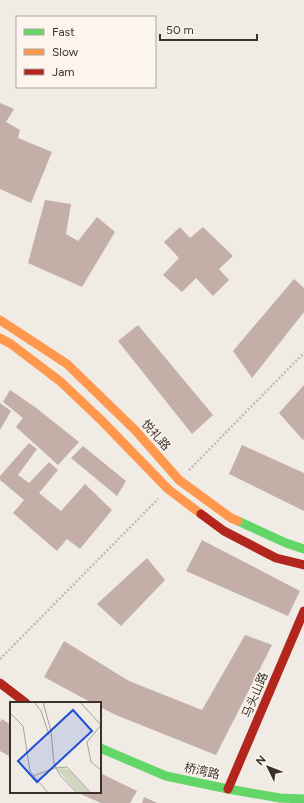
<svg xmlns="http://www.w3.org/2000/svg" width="304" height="803" viewBox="0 0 304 803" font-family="Figtree,'Noto Sans SC',sans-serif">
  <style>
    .building { fill: #c3afa7 }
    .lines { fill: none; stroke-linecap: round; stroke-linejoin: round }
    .path { stroke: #c2bbb6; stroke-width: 2.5; stroke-dasharray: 2 2; stroke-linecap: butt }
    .fast { stroke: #63d668; stroke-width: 9 }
    .slow { stroke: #ff974d; stroke-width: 9 }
    .jam { stroke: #b3261e; stroke-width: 9 }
    .labels { text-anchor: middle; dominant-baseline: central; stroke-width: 3; stroke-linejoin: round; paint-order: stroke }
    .street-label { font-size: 12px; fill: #3b302b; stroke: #fbf5ee }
    .inset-road { fill: none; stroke: #a8a09b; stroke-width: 1 }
    .view { fill: #1d4ed8; fill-opacity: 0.15; stroke: #1d4ed8; stroke-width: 2 }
    .inset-edge { fill: none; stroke: #3b302b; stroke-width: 2 }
  </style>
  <rect width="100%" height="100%" fill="#f0ebe5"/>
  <path class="building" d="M 0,103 L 14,109 L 6,122 L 20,130 L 18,138 L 52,152 L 31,203 L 0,189 Z
    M 45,200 L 71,204 L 66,234 L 78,241 L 97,217 L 115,232 L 82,287 L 28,263 Z
    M 180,227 L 190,238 L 203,227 L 233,256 L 219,269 L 229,280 L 213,296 L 196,278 L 182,292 L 163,275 L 179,258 L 164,242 Z
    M 294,279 L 304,288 L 304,312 L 252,378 L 233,351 Z
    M 138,325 L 213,415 L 192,434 L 118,341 Z
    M 304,385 L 304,439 L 303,440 L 279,413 Z
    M 10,390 L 35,407 L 79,442 L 58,465 L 16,427 L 23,418 L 3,402 Z
    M 0,403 L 11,411 L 0,430 Z
    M 29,443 L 37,449 L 18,475 L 29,483 L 49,462 L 58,470 L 39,493 L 61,511 L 85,484 L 112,510 L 80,549 L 67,539 L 57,551 L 13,513 L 24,500 L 0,480 L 0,476 Z
    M 242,445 L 304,473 L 304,511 L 229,474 Z
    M 83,446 L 126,481 L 117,496 L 71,458 Z
    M 202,540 L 300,591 L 288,616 L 186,571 Z
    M 147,558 L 165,580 L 121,626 L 97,604 Z
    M 245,635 L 272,645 L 216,755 L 116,715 L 100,707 L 100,703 L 92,703 L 44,677 L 64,641 L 129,681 L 202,710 Z
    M 2,719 L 11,725 L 11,757 L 0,751 L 0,722 Z
    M 100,773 L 137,791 L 130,803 L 101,803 L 76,792 L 100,792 Z
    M 144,797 L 157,803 L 142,803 Z"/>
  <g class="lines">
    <path class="path" d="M 189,470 L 304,353
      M 0,659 L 158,499"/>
    <path class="fast" d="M 238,521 L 286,543 L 304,549
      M 100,748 L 166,776 L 228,789 L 280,798 L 304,799"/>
    <path class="slow" d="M 0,320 L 67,364 L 135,430 L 179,480 L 231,518 L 238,521
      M 0,338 L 11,344 L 61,382 L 102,421 L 168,489 L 201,514"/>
    <path class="jam" d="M 201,514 L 224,531 L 276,558 L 304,565
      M 0,683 L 26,703
      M 228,789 L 304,611"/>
  </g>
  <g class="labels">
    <g class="street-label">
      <text transform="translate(156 435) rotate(48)">悦礼路</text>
      <text transform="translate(255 695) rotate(-67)">马头山路</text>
      <text transform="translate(202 771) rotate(12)">桥湾路</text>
    </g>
  </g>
  <g transform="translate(10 702)">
    <rect width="91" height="91" fill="#f0ebe5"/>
    <path d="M 54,66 L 60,69 L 80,91 L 68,91 L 47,67 Z" fill="#d1d6bf"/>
    <path class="inset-road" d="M 24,0 L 31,9 L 39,33M 33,0 L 41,29 L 44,62 L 50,73 L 67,91M 70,0 L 91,23M 0,11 L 13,24 L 20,69 L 38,91M 91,23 L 77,40 L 81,60 L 91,68M 23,74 L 45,66 L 57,65 L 81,91"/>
    <path class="view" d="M 63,8 L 82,29 L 27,80 L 8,59 Z"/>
    <rect width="91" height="91" class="inset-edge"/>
  </g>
  <rect x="16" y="16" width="140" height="72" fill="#fbf5ee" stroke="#aea6a0"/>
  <rect x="24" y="29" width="20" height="6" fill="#63d668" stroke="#aea6a0"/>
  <text x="52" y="36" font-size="12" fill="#3b302b">Fast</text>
  <rect x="24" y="49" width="20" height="6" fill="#ff974d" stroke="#aea6a0"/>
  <text x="52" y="56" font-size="12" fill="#3b302b">Slow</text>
  <rect x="24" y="69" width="20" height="6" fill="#b3261e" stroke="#aea6a0"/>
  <text x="52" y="76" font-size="12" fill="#3b302b">Jam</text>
  <g transform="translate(268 767) rotate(313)" stroke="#fbf5ee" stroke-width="3" paint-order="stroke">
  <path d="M0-3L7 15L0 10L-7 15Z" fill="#3b302b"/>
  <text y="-6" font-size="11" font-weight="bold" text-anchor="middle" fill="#3b302b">N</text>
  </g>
  <path d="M160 34v6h97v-6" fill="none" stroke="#3b302b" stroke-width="2"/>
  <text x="166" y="34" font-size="12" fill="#3b302b" stroke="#fbf5ee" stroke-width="3" paint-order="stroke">50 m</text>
</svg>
